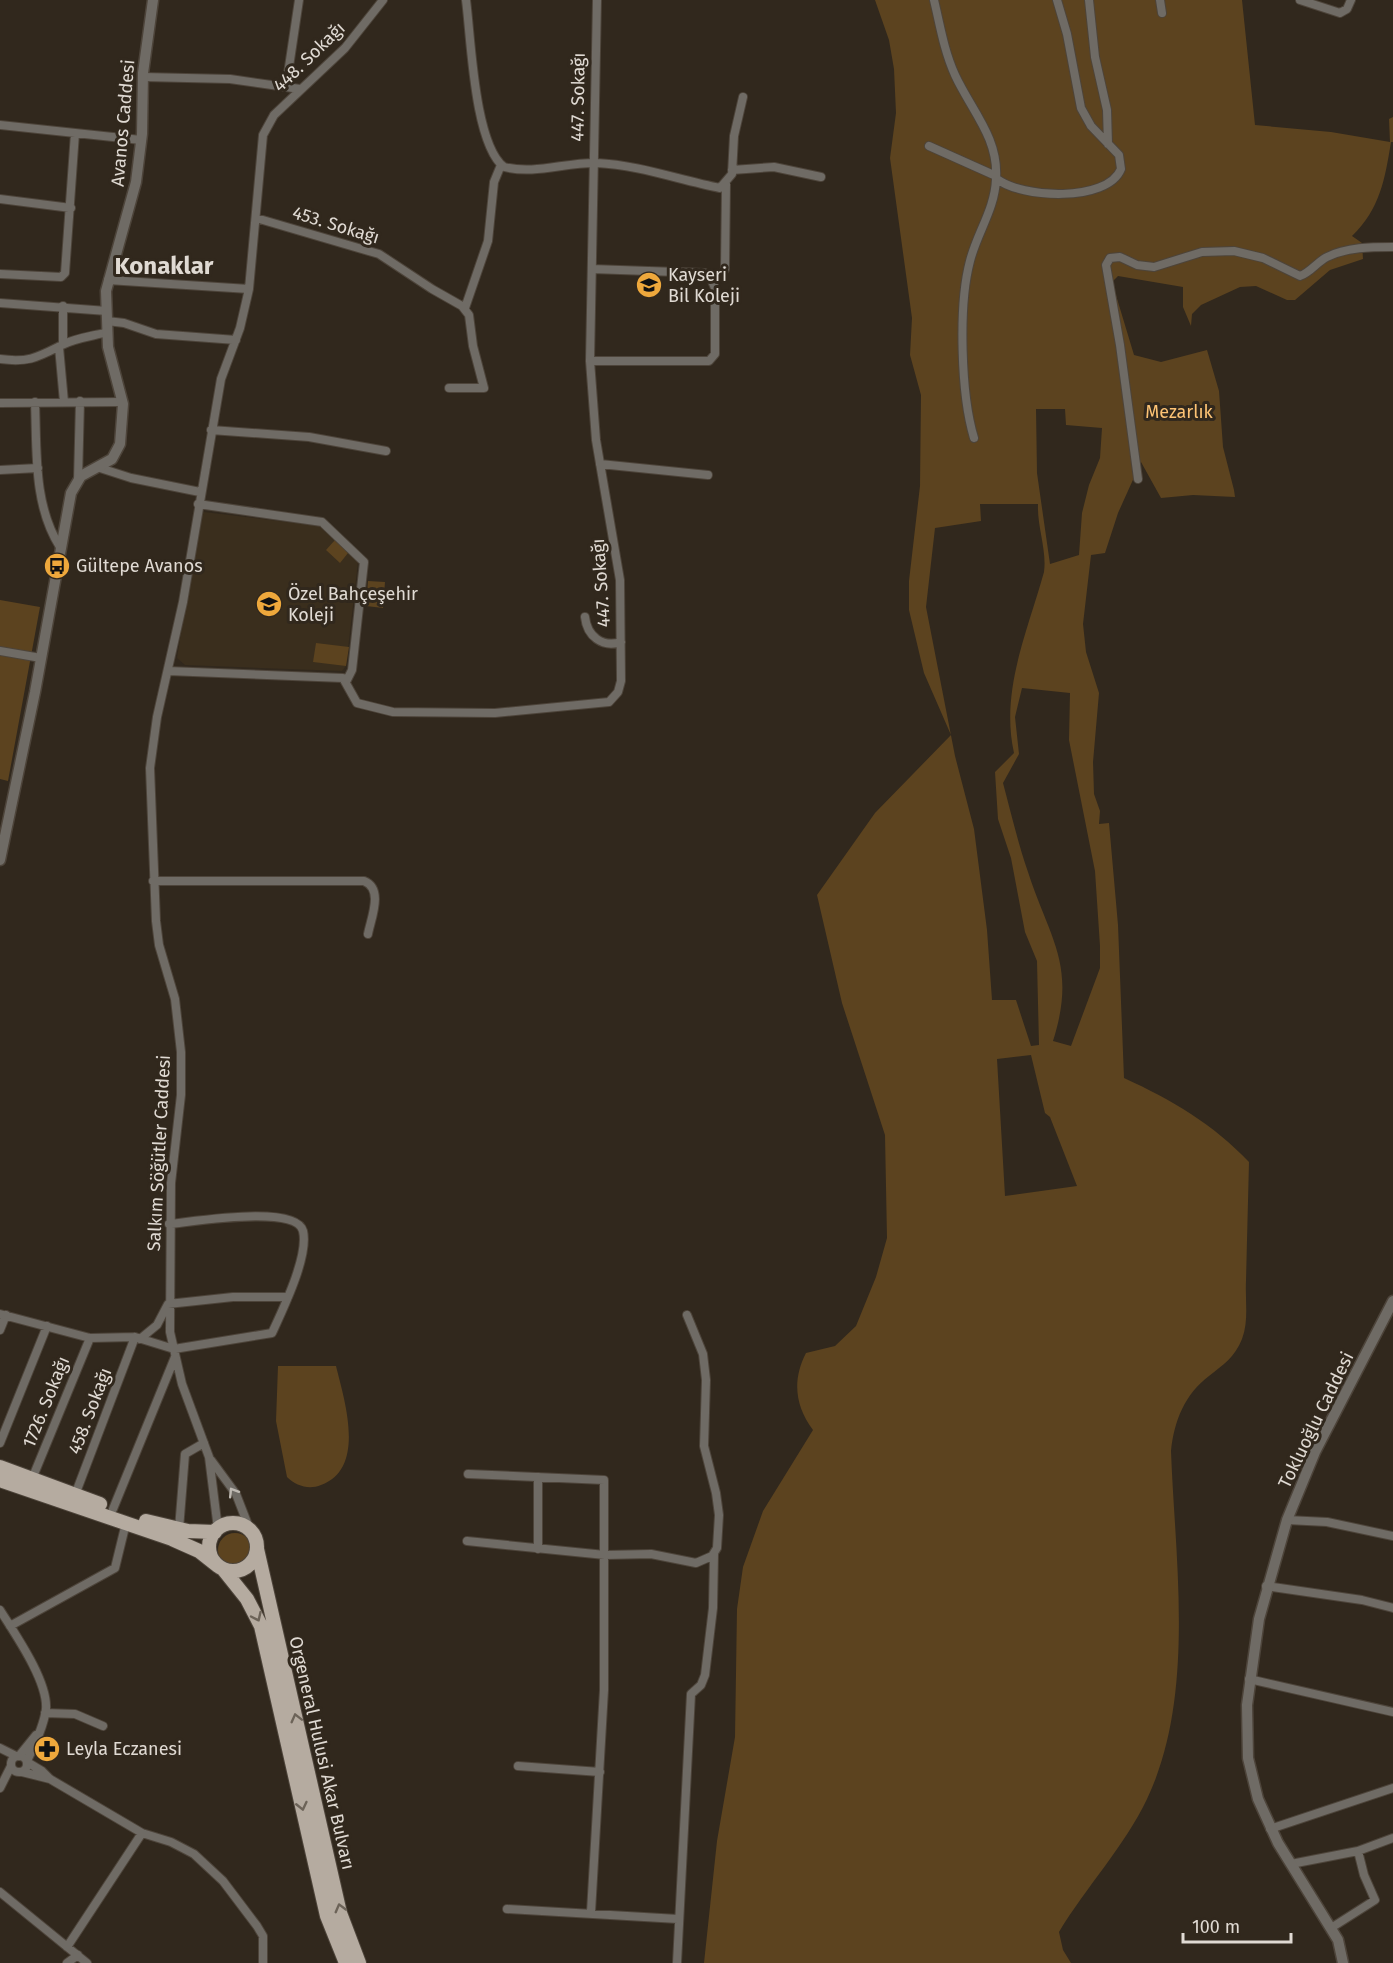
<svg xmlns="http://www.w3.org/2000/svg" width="1393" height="1963" viewBox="0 0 1393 1963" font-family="'Fira Sans',sans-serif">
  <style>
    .built { fill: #3a2e1d }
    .green { fill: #5c431f; fill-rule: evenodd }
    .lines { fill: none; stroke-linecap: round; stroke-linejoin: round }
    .minor-casing { stroke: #4d443a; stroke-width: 10 }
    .tertiary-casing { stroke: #4d443a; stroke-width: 13 }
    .primary-casing { stroke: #4d443a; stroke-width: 16 }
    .minor { stroke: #6f6b65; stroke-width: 8 }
    .tertiary { stroke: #6f6b65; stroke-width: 10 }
    .primary { stroke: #b5aba0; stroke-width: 14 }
    .oneway { stroke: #beb9b2 }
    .oneway2 { stroke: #6c6358 }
    .labels { text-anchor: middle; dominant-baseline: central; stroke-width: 6; stroke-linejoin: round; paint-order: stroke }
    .street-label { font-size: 18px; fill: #e0dad3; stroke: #31281d }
    .poi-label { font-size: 18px; fill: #e0dad3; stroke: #31281d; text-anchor: start }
    .park-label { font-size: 18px; fill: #fdc374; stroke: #31281d }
    .district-label { font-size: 24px; font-weight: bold; fill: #e0dad3; stroke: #31281d }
  </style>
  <rect width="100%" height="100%" fill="#31281d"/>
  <path class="built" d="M 204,512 L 319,526 L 358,562 L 346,666 L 342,671 L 185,665 L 177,658 L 199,517 Z"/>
  <path class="green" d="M 875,0 L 1242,0 L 1255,125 L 1331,132 L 1390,142 L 1389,119 L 1393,117 L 1393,142 L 1391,142 C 1385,179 1380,209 1352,236 L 1362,243 L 1363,259 L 1330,270 L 1295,300 L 1287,300 L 1256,286 L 1240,287 L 1201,305 L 1192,314 L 1191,326 L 1183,307 L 1183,287 L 1118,276 L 1112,282 L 1134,355 L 1161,362 L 1207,350 L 1219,391 L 1223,447 L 1234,490 L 1235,497 L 1193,495 L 1161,498 L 1141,462 L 1118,513 L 1105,553 L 1091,555 L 1083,624 L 1086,652 L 1099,693 L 1093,762 L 1094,794 L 1100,811 L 1099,824 L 1109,823 L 1118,925 L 1124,1078 C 1172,1100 1213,1124 1249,1162 C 1248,1202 1247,1241 1246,1281 C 1245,1301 1249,1320 1242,1339 C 1235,1357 1223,1365 1209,1376 C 1185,1394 1174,1421 1171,1451 C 1175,1561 1196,1696 1147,1799 C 1124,1847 1086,1887 1059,1932 L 1063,1950 L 1071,1963 L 704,1963 L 717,1841 L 735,1737 L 737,1609 L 743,1567 L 763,1511 L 813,1430 C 795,1406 792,1380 806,1353 L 835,1346 L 856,1326 L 876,1277 L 887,1238 L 885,1135 L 842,1003 L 817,895 L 875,813 L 951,735 L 924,673 L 909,610 L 909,581 L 920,486 L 921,395 L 910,355 L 912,318 L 890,158 L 896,113 L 894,69 L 889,40 ZM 1036,409 L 1065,409 L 1066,425 L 1102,428 L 1100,458 L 1089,485 L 1082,513 L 1079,555 L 1050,564 L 1037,473 ZM 980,504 L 1038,504 C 1037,527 1047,550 1044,572 C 1028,630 1000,691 1014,753 L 995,772 L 998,819 L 1011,858 L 1025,932 L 1037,961 L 1039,1045 L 1031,1046 L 1016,1000 L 992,1000 L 987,930 L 974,829 L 955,756 L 926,607 L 935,528 L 981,521 ZM 1022,688 L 1070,693 L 1069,740 L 1095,871 L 1100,946 L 1100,968 L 1071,1046 L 1053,1041 C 1077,965 1050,940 1028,872 C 1018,843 1011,813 1003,783 L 1019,754 L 1015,717 ZM 1031,1055 L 1045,1113 L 1050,1117 L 1077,1186 L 1005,1196 L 997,1059 Z
    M 335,540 L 348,553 L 340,563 L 326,550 Z
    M 368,581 L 385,582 L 383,608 L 366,606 Z
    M 0,600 L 40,607 L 8,781 L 0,779 Z
    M 316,643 L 349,647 L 346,666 L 313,662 Z
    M 278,1366 L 336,1366 C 344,1399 367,1468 321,1485 C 309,1490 296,1486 287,1477 L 276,1421 Z
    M218 1550a17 17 0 1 1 34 0a17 17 0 1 1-34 0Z"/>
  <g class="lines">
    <g class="minor-casing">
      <path id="minor" d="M 466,0 C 471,37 474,144 504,167 C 535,175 566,162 597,163 C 639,165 679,180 720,188 L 732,174 L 734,136 L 743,97
        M 934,0 C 940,25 944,51 955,75 C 971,110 999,138 996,179 C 995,209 977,233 970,261 C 958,306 961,395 974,438
        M 1089,0 L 1095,57 L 1107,110 L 1108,144
        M 1160,0 L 1162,13
        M 1300,0 L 1340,13 L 1347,9 L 1351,0
        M 143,77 L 230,79 L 300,89
        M 286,87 L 299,0
        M 0,125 L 141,140
        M 929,146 L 996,176
        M 732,170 L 774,167 L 821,177
        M 997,179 C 1021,198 1107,203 1121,169 L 1119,155 L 1091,126 L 1081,108 L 1067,34 L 1057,0
        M 0,199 L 71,208
        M 256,218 L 379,254 L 432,289 L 462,306 L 469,315 L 473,346 L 484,388 L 449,388
        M 0,274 L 61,277 L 65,273 L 75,133
        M 711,279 L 720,277 L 725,269 L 726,184
        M 108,280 L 249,289
        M 0,303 L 107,311
        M 63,306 L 63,344
        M 465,308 L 488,241 L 494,182 L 501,165
        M 107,321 L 124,323 L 156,334 L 236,340
        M 59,347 L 64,402
        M 0,359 C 29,363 38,357 62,345 C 75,338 93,336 108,332
        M 590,361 L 709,361 L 715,354 L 715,288 L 711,279 L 705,273 L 592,269
        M 35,402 C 37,450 33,505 60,547
        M 0,403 L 123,402
        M 211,430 L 309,437 L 386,451
        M 600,464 L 708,475
        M 100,468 L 131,478 L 200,492
        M 0,470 L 38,468
        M 1138,479 L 1120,345 L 1106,265 L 1110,258 L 1120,257 L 1137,265 L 1154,267 L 1202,252 L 1234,251 L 1263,258 L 1300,276 C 1310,273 1317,262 1327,257 C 1347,247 1371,247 1393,247
        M 78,480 L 80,401
        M 198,504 L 322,522 L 364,562 L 352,670 L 346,682
        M 585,617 C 587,636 602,648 621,642
        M 0,651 L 41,658
        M 168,671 L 343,678 L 357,703 L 393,712 L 495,713 L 609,702 L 618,692 L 621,681 L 620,580 L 596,440 L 590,361 L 597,0
        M 153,881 L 364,881 C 384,889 371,918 368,934
        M 0,1314 L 90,1338 L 135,1337 L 174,1349 L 272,1333 C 283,1309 309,1256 303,1231 C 296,1204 192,1222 169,1224
        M 0,1330 L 6,1315
        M 140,1339 L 157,1325 L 168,1304 L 233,1297 L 288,1297
        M 0,1443 L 47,1326
        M 211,1460 L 236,1494 L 250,1530
        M 468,1474 L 604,1480 L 604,1690 L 591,1912
        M 32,1479 L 90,1338
        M 75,1495 L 135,1337
        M 113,1509 L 175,1357
        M 1287,1520 L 1327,1522 L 1393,1536
        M 179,1529 L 185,1454 L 204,1443
        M 218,1529 L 209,1457 L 182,1384 L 170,1332 L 171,1183 L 181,1095 L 181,1052 L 175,999 L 159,945 L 156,921 L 150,768 L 157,717 L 183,602 L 221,379 L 240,328 L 249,289 L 263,135 L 274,115 L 345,48 L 383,0
        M 467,1541 L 605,1555 L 651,1554 L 696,1563 L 712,1556 L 717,1548 L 719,1515 L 716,1493 L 704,1446 L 706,1380 L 703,1354 L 687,1315
        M 538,1549 L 538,1477
        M 1266,1586 L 1362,1600 L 1393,1608
        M 0,1610 C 15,1634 48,1681 46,1709 C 44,1726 34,1746 27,1761
        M 10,1626 L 115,1568 L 126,1523
        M 1249,1679 L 1393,1712
        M 45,1713 L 75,1714 L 103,1726
        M 0,1748 L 16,1756
        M11 1764a8 8 0 1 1 16 0a8 8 0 1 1-16 0Z
        M 19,1756 L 36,1735
        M 27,1762 L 42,1771 L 50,1779 L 142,1833 L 171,1842 L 194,1854 L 223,1881 L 257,1926 L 263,1936 L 263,1963
        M 518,1766 L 600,1772
        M 22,1772 L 50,1779
        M 0,1788 L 11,1766
        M 1270,1829 L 1393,1788
        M 1291,1864 L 1358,1851 L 1393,1838
        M 0,1892 L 87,1963
        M 507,1909 L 678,1919
        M 1331,1928 L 1375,1900 L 1364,1875 L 1358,1851
        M 67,1947 L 142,1833
        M 67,1963 L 78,1955
        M 677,1963 L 691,1694 L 701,1685 L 705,1675 L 713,1608 L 714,1554"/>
    </g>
    <g class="tertiary-casing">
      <path id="tertiary" d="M 0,860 L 35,692 L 71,493 L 81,476 L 112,459 L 120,444 L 123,404 L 108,347 L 106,291 L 136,182 L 142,134 L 143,73 L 153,0
        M 1343,1963 L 1338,1940 L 1278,1843 L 1258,1799 L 1248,1758 L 1247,1705 L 1259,1619 L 1287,1520 L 1315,1452 L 1393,1301"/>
    </g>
    <g class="primary-casing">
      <path id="primary" d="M 0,1467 L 100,1504
        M 0,1480 L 172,1539 L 199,1551 L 218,1566
        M 146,1521 L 188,1531 L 215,1532
        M209 1547a24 24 0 1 1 48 0a24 24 0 1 1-48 0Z
        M 257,1549 L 340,1913 L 359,1963
        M 223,1569 L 247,1599 L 261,1626 L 327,1916 L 346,1963"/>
    </g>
    <use href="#minor" class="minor"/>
    <use href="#tertiary" class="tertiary"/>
    <use href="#primary" class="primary"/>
  </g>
  <defs><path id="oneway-chevron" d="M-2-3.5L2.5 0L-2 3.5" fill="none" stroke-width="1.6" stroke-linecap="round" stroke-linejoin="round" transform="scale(1.5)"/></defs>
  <use class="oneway" href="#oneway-chevron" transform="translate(233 1492) rotate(-122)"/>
  <g class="oneway2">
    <use href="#oneway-chevron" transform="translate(257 1617) rotate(65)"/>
    <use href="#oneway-chevron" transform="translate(296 1718) rotate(-104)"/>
    <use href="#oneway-chevron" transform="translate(302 1806) rotate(77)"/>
    <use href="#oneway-chevron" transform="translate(340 1908) rotate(-105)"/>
  </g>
  <defs>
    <g id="school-disc" transform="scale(1.35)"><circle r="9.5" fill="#eea83c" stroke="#31281d"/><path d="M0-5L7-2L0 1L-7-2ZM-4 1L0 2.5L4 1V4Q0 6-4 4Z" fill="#111"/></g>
    <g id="bus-disc" transform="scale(1.35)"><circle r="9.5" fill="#eea83c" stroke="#31281d"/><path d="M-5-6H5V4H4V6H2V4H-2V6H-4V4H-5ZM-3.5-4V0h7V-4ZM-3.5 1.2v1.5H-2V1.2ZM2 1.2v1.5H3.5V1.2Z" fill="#111"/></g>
    <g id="pharmacy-disc" transform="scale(1.35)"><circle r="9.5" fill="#eea83c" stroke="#31281d"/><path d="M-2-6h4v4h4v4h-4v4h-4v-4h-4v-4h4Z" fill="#111"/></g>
  </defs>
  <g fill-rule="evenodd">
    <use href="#school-disc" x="649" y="285"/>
    <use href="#bus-disc" x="57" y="566"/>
    <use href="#school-disc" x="269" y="604"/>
    <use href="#pharmacy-disc" x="47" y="1749"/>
  </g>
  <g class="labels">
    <g class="street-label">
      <text transform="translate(309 57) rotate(-44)">448. Sokağı</text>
      <text transform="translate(578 97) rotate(-89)">447. Sokağı</text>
      <text transform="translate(123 123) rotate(-85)">Avanos Caddesi</text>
      <text transform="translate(336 225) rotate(17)">453. Sokağı</text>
      <text transform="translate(601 583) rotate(-94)">447. Sokağı</text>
      <text transform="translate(159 1153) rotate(-87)">Salkım Söğütler Caddesi</text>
      <text transform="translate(46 1402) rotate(-68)">1726. Sokağı</text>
      <text transform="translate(90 1411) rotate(-69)">458. Sokağı</text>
      <text transform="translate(1316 1420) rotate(-64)">Tokluoğlu Caddesi</text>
      <text transform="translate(322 1753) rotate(77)">Orgeneral Hulusi Akar Bulvarı</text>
    </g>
    <g class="poi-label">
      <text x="668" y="275">Kayseri<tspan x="668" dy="21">Bil Koleji</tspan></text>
      <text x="76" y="566">Gültepe Avanos</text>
      <text x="288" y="594">Özel Bahçeşehir<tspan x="288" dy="21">Koleji</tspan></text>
      <text x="66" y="1749">Leyla Eczanesi</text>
    </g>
    <g class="park-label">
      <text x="1179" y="412">Mezarlık</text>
    </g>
    <g class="district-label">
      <text x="164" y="266">Konaklar</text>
    </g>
  </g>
  <path d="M1183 1933v9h108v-9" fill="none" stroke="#e0dad3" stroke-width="3"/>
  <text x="1192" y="1933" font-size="18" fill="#e0dad3" stroke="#31281d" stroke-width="4.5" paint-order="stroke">100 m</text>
</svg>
